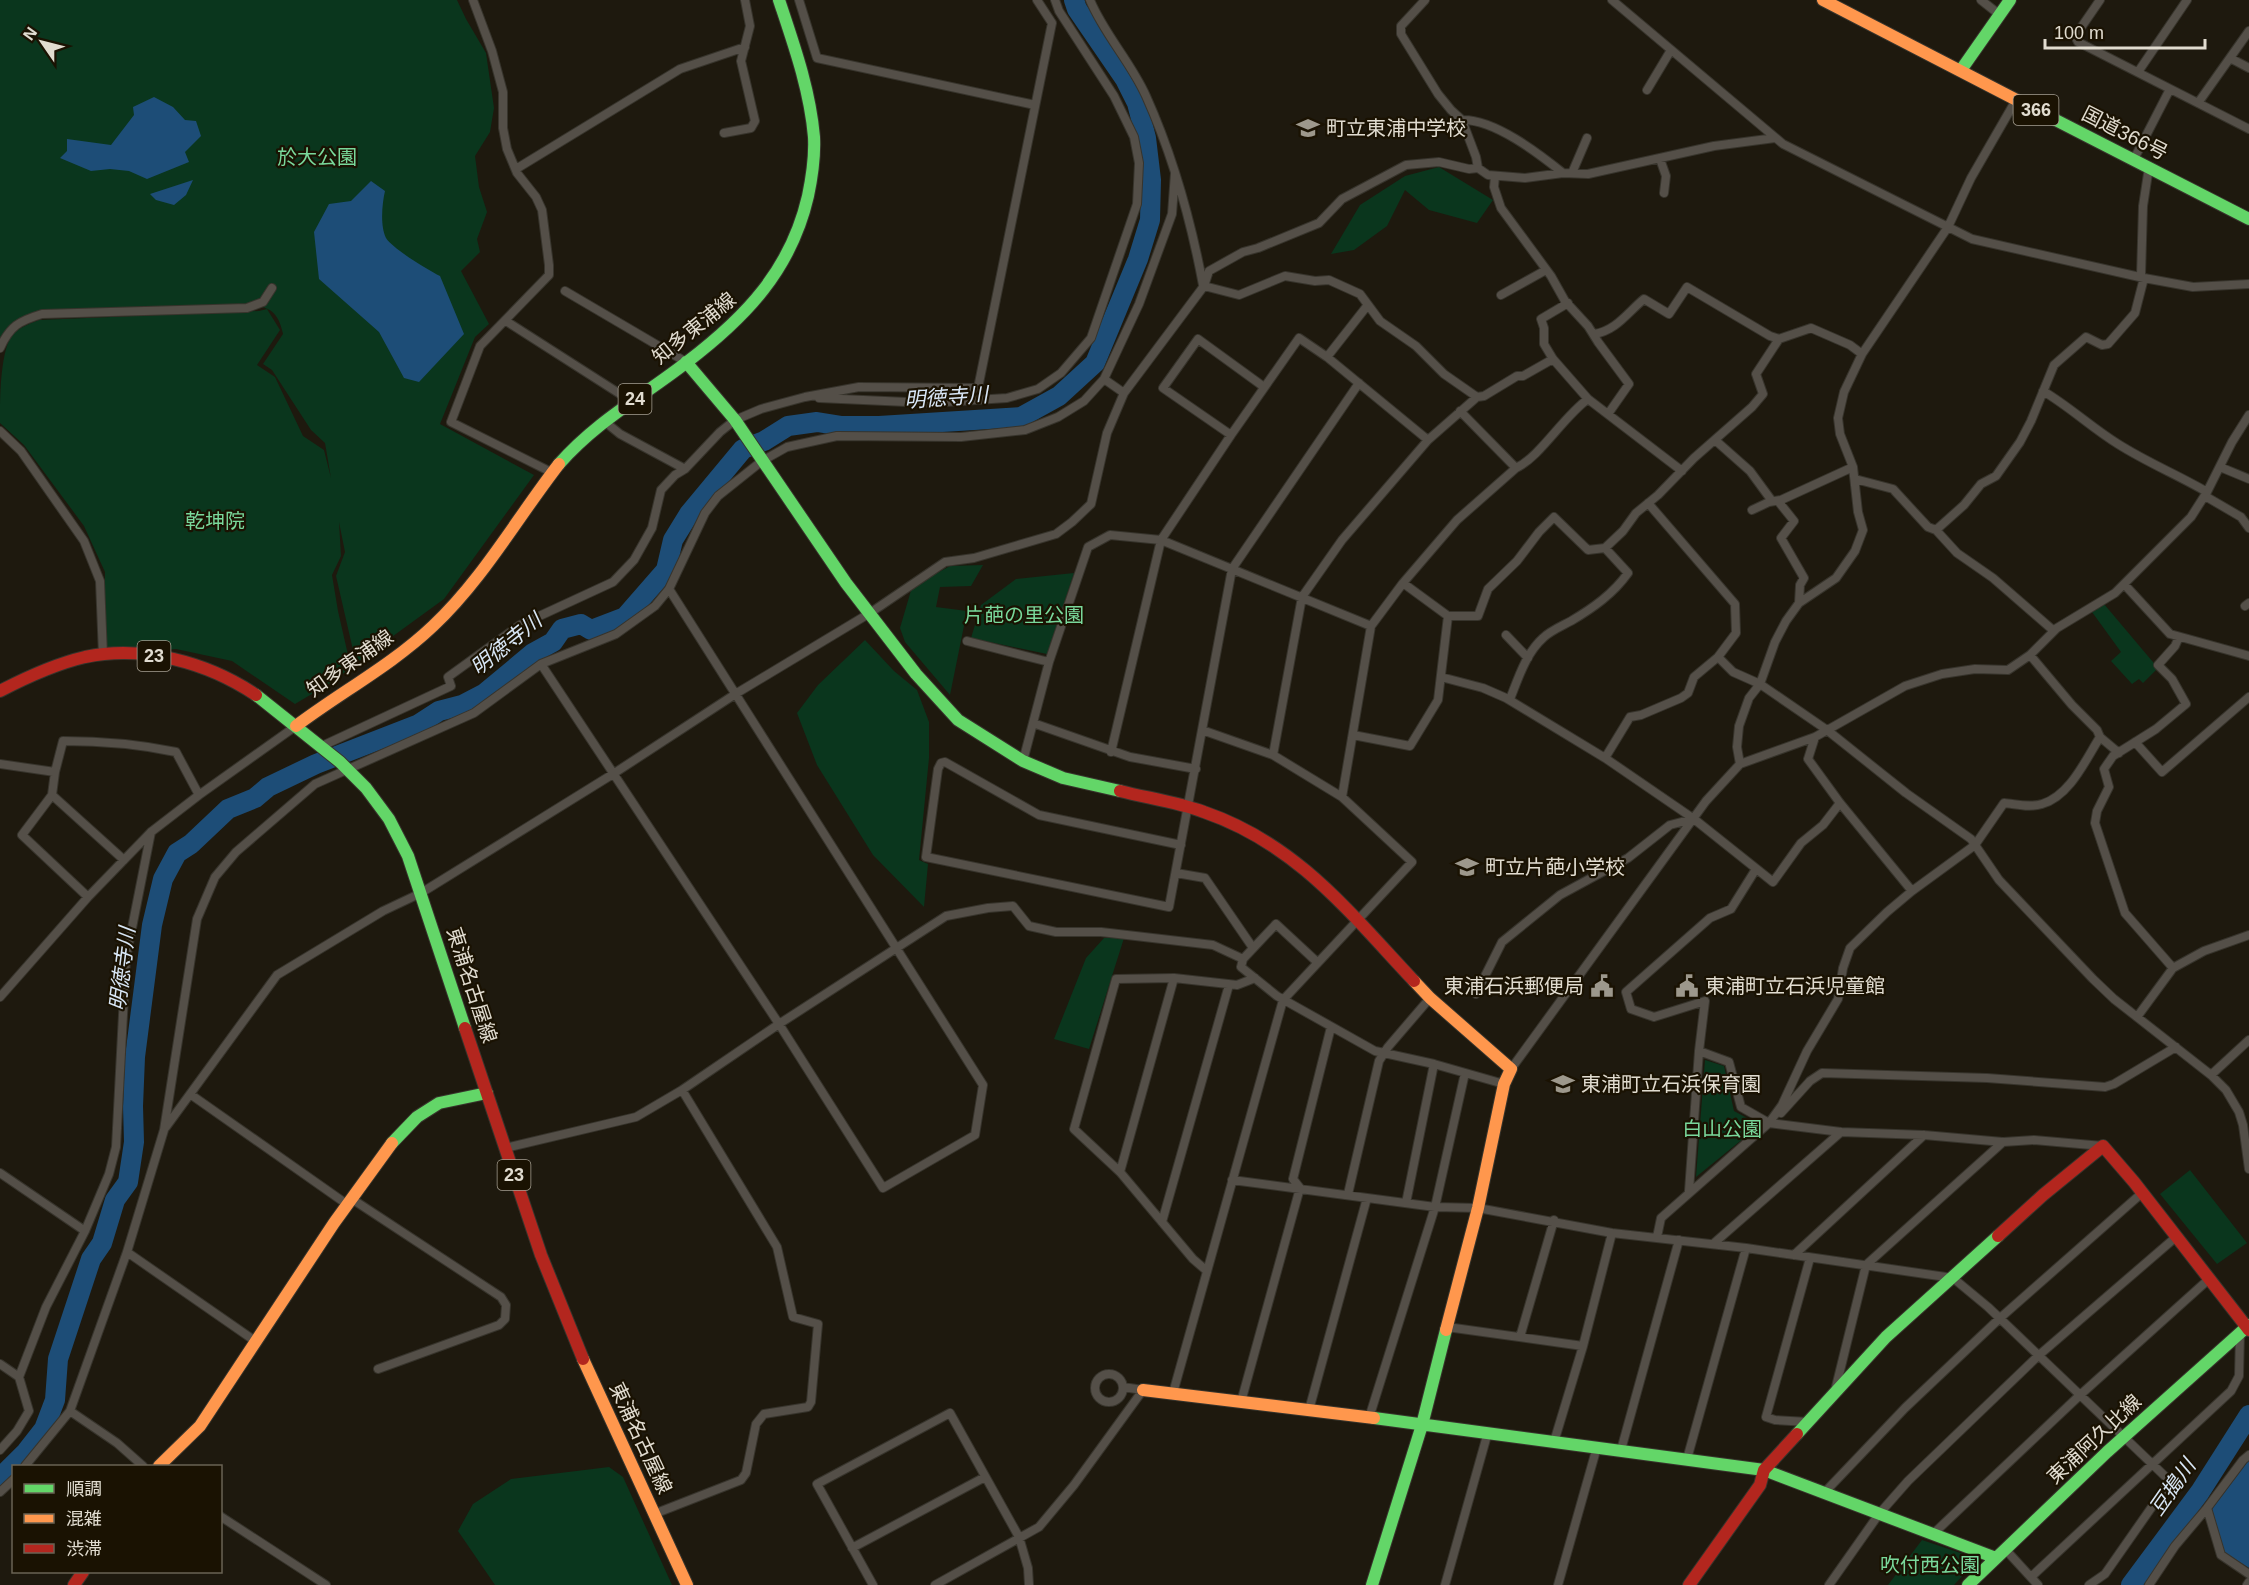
<svg xmlns="http://www.w3.org/2000/svg" width="2249" height="1585" viewBox="0 0 2249 1585" font-family="Helvetica,'Noto Sans JP',sans-serif">
  <style>
    .green { fill: #0a361d }
    .water { fill: #1d4d77 }
    .lines { fill: none; stroke-linecap: round; stroke-linejoin: round }
    .river { stroke: #1d4d77; stroke-width: 20 }
    .street-casing { stroke: #37342c; stroke-width: 10 }
    .fast-casing { stroke: #37342c; stroke-width: 14 }
    .slow-casing { stroke: #37342c; stroke-width: 14 }
    .jam-casing { stroke: #37342c; stroke-width: 14 }
    .street { stroke: #544f48; stroke-width: 8 }
    .fast { stroke: #63d668; stroke-width: 12 }
    .slow { stroke: #ff974d; stroke-width: 12 }
    .jam { stroke: #b3261e; stroke-width: 12 }
    .labels { text-anchor: middle; dominant-baseline: central; stroke-width: 4.5; stroke-linejoin: round; paint-order: stroke }
    .shield { fill: #1a1202; stroke: #a59f92; stroke-width: 1.5 }
    .shield-label { font-size: 18px; font-weight: bold; fill: #e1dcd0 }
    .poi-label { font-size: 20px; fill: #e1dcd0; stroke: #1a1202; text-anchor: start }
    .street-label { font-size: 20px; fill: #e1dcd0; stroke: #1a1202 }
    .park-label { font-size: 20px; fill: #79d89b; stroke: #1a1202 }
    .water-label { font-size: 21px; font-style: italic; fill: #d8e6f5; stroke: #1a1202 }
  </style>
  <rect width="100%" height="100%" fill="#1e190e"/>
  <path class="green" d="M 0,0 L 457,0 L 466,19 L 486,53 L 494,108 L 490,132 L 475,156 L 479,187 L 487,212 L 477,239 L 480,252 L 461,271 L 489,324 L 475,337 L 440,424 L 534,475 L 444,599 L 356,663 L 336,576 L 345,552 L 339,522 L 341,556 L 332,575 L 338,611 L 351,668 L 327,685 L 295,704 L 232,661 L 176,649 L 103,655 L 105,572 L 84,526 L 24,445 L 0,423 C 0,397 0,357 11,336 C 18,328 29,324 39,320 L 259,311 L 267,309 L 280,330 L 257,365 L 275,377 L 303,436 L 324,450 L 331,478 L 325,443 L 311,430 L 272,370 L 263,364 L 283,334 C 277,303 260,306 234,305 L 38,311 C 21,318 8,322 0,340 Z
    M 1439,167 L 1493,200 L 1477,223 L 1429,210 L 1405,190 L 1387,226 L 1354,250 L 1331,254 L 1360,205 L 1405,176 Z
    M 983,565 L 971,586 L 940,587 L 936,607 L 967,611 L 950,695 L 905,642 L 900,628 L 912,587 L 950,566 Z
    M 1074,573 L 1047,654 L 971,638 L 981,605 L 1016,579 Z
    M 2104,604 L 2158,668 L 2143,683 L 2139,679 L 2132,684 L 2111,661 L 2121,652 L 2092,612 Z
    M 865,640 L 894,671 L 917,690 L 929,722 L 929,758 L 919,860 L 928,864 L 924,907 L 873,855 L 817,765 L 797,713 L 818,685 Z
    M 1104,938 L 1124,938 L 1089,1049 L 1054,1039 L 1086,958 Z
    M 1705,1060 L 1724,1066 L 1734,1111 L 1760,1125 L 1696,1177 Z
    M 2190,1170 L 2247,1243 L 2217,1264 L 2160,1194 Z
    M 609,1467 L 623,1477 L 672,1585 L 495,1585 L 458,1531 L 473,1504 L 511,1479 Z
    M 1922,1540 L 1978,1559 L 1954,1585 L 1888,1585 Z"/>
  <path class="water" d="M 154,97 L 173,107 L 185,120 L 196,121 L 201,136 L 185,152 L 189,162 L 147,179 L 129,171 L 110,169 L 91,171 L 60,158 L 67,151 L 67,139 L 111,145 L 134,115 L 133,107 Z
    M 193,180 L 186,195 L 174,205 L 156,200 L 150,194 Z
    M 371,181 L 385,191 C 382,204 380,226 386,238 C 393,249 428,270 440,276 L 464,334 L 419,382 L 404,378 L 379,332 L 319,279 L 314,232 L 329,204 L 351,201 Z
    M 2249,1460 L 2249,1568 L 2224,1552 L 2212,1509 Z"/>
  <g class="lines">
    <path class="river" d="M 0,1478 L 26,1452 L 44,1429 L 55,1400 L 58,1359 L 91,1259 L 102,1243 L 115,1200 L 128,1182 L 134,1142 L 133,1106 L 135,1057 L 152,925 L 163,879 L 177,853 L 191,844 L 228,809 L 255,798 L 268,787 L 316,764 L 419,724 L 439,711 L 462,705 L 485,693 L 533,653 L 553,642 L 562,629 L 581,624 L 591,630 L 625,617 L 666,570 L 673,540 L 689,514 L 743,449 L 764,441 L 788,426 L 817,422 L 842,426 L 879,426 L 1021,417 L 1059,396 L 1095,363 L 1138,259 L 1150,220 L 1151,180 L 1146,138 L 1137,103 L 1125,79 L 1077,9 L 1074,0
      M 2131,1585 L 2200,1492 L 2249,1415"/>
    <g class="street-casing">
      <path id="street" d="M 473,0 L 492,51 L 503,92 L 503,128 L 507,149 L 517,173 L 536,197 L 542,210 L 549,265 L 549,275 L 480,346 L 451,422 L 551,472
        M 799,0 L 817,58 L 1035,105
        M 1090,0 C 1104,34 1131,62 1146,96 C 1173,156 1191,221 1203,285
        M 1425,0 L 1401,26 L 1401,34 L 1438,94 L 1451,110 L 1462,120 L 1476,157 L 1478,168
        M 1612,0 L 1783,144 L 1972,239 L 2144,278 L 2193,287 L 2249,284
        M 1981,0 L 2000,15
        M 2100,0 L 2078,32 L 2076,38 L 2078,42 L 2249,129
        M 2230,58 L 2249,68
        M 2138,72 L 2187,0
        M 1647,90 L 1671,50
        M 2198,103 L 2249,31
        M 1462,120 C 1494,119 1538,153 1563,173
        M 724,133 L 751,128 L 755,121 L 741,61 L 750,26 L 745,0
        M 1660,159 L 1666,176 L 1664,193
        M 2134,159 L 2170,89
        M 516,169 L 680,69 L 745,47
        M 1572,173 L 1587,138
        M 1495,176 L 1494,187 L 1501,208 L 1551,276 L 1565,301 L 1588,326 L 1598,342 L 1629,384 L 1608,414
        M 2141,276 L 2143,206 L 2149,167
        M 1204,286 L 1239,295 L 1285,276 L 1315,281 L 1329,280 L 1360,294 L 1380,321 L 1416,346 L 1444,374 L 1477,397
        M 565,291 L 686,362
        M 1501,295 L 1546,270
        M 1568,303 L 1541,319 L 1544,328 L 1544,344 L 1553,359 L 1588,399 L 1682,471
        M 506,321 L 631,401
        M 1594,334 C 1616,331 1628,312 1644,299 L 1669,314 L 1687,287 L 1770,336 L 1779,339 L 1811,328 L 1850,345 L 1862,354
        M 0,348 C 10,326 19,321 42,314 L 247,308 L 263,302 L 272,288
        M 1327,357 L 1367,306
        M 1104,379 L 1124,393 L 1204,286 L 1209,271 L 1243,252 L 1258,248 L 1319,223 L 1342,199 L 1406,165 L 1439,162 L 1469,169 L 1478,168 L 1488,175 L 1525,178 L 1563,173 L 1588,174 L 1714,146 L 1775,138
        M 2043,391 C 2070,407 2092,428 2118,444 C 2148,463 2178,475 2207,492
        M 819,398 L 929,403 L 1007,398 L 1038,389 L 1061,373 L 1091,338 L 1137,204 L 1139,163 L 1134,137 L 1114,96 L 1059,11 L 1055,0
        M 604,421 L 620,434 L 685,469 L 720,432 L 735,420 L 761,409 L 805,397 L 859,387 L 978,388 L 1052,23 L 1037,0
        M 0,431 L 21,451 L 84,541 L 100,581 L 103,655
        M 1231,435 L 1163,388 L 1198,339 L 1264,387
        M 1715,440 L 1750,471 L 1772,501
        M 2220,467 L 2249,479
        M 1516,468 C 1540,457 1563,417 1588,399
        M 1855,479 L 1893,489 L 1928,527 L 1936,530 L 1957,553 L 1993,578 L 2054,631
        M 2205,496 L 2241,517 L 2249,528
        M 1778,501 L 1794,521 L 1781,538 L 1804,578 L 1800,585 L 1799,603
        M 1752,510 L 1769,502 L 1781,500 L 1853,467
        M 1936,530 L 1964,505 L 1981,484 L 1996,476 L 2020,442 L 2031,421 L 2054,365 L 2086,337 L 2102,345 L 2108,344 L 2135,313 L 2144,278
        M 2124,584 L 2170,634 L 2249,656
        M 2245,606 L 2249,603
        M 1448,616 L 1478,616 L 1488,589 L 1517,561 L 1539,532 L 1554,517 L 1588,550 L 1605,548 L 1623,531 L 1636,513 L 1658,495 L 1694,458 L 1752,407 L 1763,394 L 1756,374 L 1779,339
        M 1506,635 L 1528,658
        M 967,641 L 1049,662
        M 2030,655 L 2072,705 L 2097,730 L 2100,737 L 2119,753
        M 1718,657 L 1733,672 L 1760,684 L 1827,730 L 1906,793 L 1971,839 L 1999,880 L 2093,979 L 2114,999 L 2211,1075 L 2226,1090 L 2239,1112 L 2243,1125 L 2249,1169
        M 541,664 L 779,1024 L 883,1188 L 975,1135 L 983,1085 L 669,589
        M 1441,677 L 1483,688 L 1506,698 L 1605,758 L 1694,819 L 1773,882 L 1801,843 L 1823,825 L 1840,803
        M 1510,699 C 1518,679 1526,653 1543,638 C 1550,631 1562,626 1571,621 C 1593,608 1613,594 1628,573 L 1605,548
        M 1033,723 L 1130,757 L 1196,769
        M 1353,735 L 1410,746 L 1438,700 L 1448,616 L 1403,583
        M 1815,737 L 1808,759 L 1840,803 L 1912,891
        M 2135,742 L 2162,772 L 2249,697
        M 322,746 L 451,686 L 448,677 L 520,625 L 613,582 L 634,560 L 652,528 L 661,490 L 675,475 L 685,469
        M 1111,752 L 1161,540 L 1231,435 L 1299,338 L 1327,357 L 1428,440
        M 1273,755 L 1302,597 L 1342,540 L 1428,440 L 1477,397 L 1484,396 L 1517,376 L 1523,376 L 1553,359
        M 1605,758 L 1630,717 L 1641,715 L 1681,698 L 1688,693 L 1694,677 L 1718,657 L 1736,633 L 1735,604 L 1648,503
        M 1023,761 L 1049,662 L 1088,547 L 1110,535 L 1161,540 L 1371,626
        M 0,764 L 55,772 L 63,741 C 101,741 138,744 176,752 L 199,795
        M 1740,764 L 1737,747 L 1739,726 L 1749,698 L 1760,684 L 1775,642 L 1786,621 L 1799,603 L 1836,578 L 1855,551 L 1863,530 L 1858,512 L 1853,467 L 1840,434 L 1838,418 L 1844,392 L 1862,354 L 1948,227 L 1971,178 L 2016,100
        M 55,772 L 52,795 L 22,835 L 88,897
        M 52,795 L 124,860
        M 1342,797 L 1371,626 L 1403,583 L 1457,520 L 1516,468 L 1460,411
        M 1181,845 L 1039,815 L 945,762 L 941,763 L 938,769 L 926,857 L 1169,907 L 1232,569 L 1359,383
        M 1756,869 L 1731,909 L 1710,918 L 1626,992 L 1631,1009 L 1654,1017 L 1705,1001 L 1699,1051 L 1729,1062 L 1741,1107 L 1769,1123
        M 1176,873 L 1205,878 L 1253,948
        M 1317,962 L 1276,924 L 1243,959 L 1241,967 L 1277,996 L 1375,1051 L 1434,1064 L 1504,1084
        M 2173,968 L 2125,913 L 2095,823 L 2097,811 L 2109,787 L 2104,769 L 2113,756 L 2156,729 L 2186,704 L 2172,679 L 2158,665 L 2175,646 L 2179,637
        M 1476,994 L 1502,942 L 1560,895 L 1628,858 L 1670,825 L 1693,819
        M 0,997 L 88,897 L 151,832 L 199,795 L 296,726
        M 2137,1017 L 2173,968 L 2204,951 L 2249,935
        M 1511,1069 L 1706,801 L 1740,764 L 1815,737 L 1905,686 L 1942,674 L 1975,669 L 2008,670 L 2030,655 L 2057,628 L 2115,593 L 2191,517 L 2207,492 L 2232,442 L 2249,415
        M 2211,1075 L 2249,1040
        M 190,1094 L 348,1205
        M 1781,1113 L 1810,1081 L 1822,1073 L 1987,1078 L 2105,1087 L 2114,1084 L 2176,1047
        M 1769,1123 L 1782,1105 L 1807,1051 L 1838,999 L 1843,968 L 1850,948 L 1887,912 L 1912,891 L 1975,845 L 2004,803 C 2016,804 2030,808 2042,804 C 2070,796 2086,759 2100,737
        M 166,1127 L 277,975 L 383,911 L 421,893 L 613,774 L 737,693 L 870,613 L 945,562 L 974,558 L 1056,534 L 1072,522 L 1091,504 L 1107,433 L 1124,393
        M 505,1148 L 636,1117 L 682,1090 L 779,1024 L 946,916 L 988,908 L 1013,906 L 1029,926 L 1056,932 L 1101,932 L 1213,945 L 1243,959
        M 1120,1172 L 1174,978
        M 0,1173 L 85,1231
        M 1232,1180 L 1435,1207 L 1478,1208 L 1612,1233 L 1746,1248 L 1953,1278 L 1988,1307 L 2170,1481 L 2105,1574 L 2089,1585
        M 1689,1191 L 1699,1051
        M 1348,1194 L 1379,1061 L 1388,1047 L 1430,998
        M 352,1199 L 501,1297 L 506,1305 L 505,1319 L 499,1325 L 378,1369
        M 1406,1203 L 1434,1064
        M 1162,1222 L 1229,985
        M 1657,1237 L 1661,1218 L 1769,1123 L 1841,1132 L 1924,1135 L 2003,1142 L 2034,1140 L 2103,1146
        M 1713,1244 L 1841,1132
        M 127,1252 L 255,1341
        M 1794,1255 L 1924,1135
        M 1207,1271 L 1193,1259 L 1120,1172 L 1074,1129 L 1116,979 L 1174,978 L 1237,985 L 1255,978
        M 1447,1327 L 1583,1346
        M 1520,1337 L 1554,1220
        M 0,1364 L 19,1377 L 29,1411 L 17,1431 L 0,1450
        M1095 1388a14 14 0 1 1 28 0a14 14 0 1 1-28 0Z
        M 19,1377 L 46,1307 L 85,1231 L 109,1174 L 116,1147 L 126,958 L 151,832
        M 1835,1391 L 1866,1265 L 2003,1142
        M 1173,1393 L 1283,1000 L 1412,862 L 1342,797 L 1273,755 L 1202,730
        M 1241,1402 L 1300,1188 L 1293,1179 L 1331,1027
        M 1309,1410 L 1367,1198
        M 70,1411 L 117,1443 L 143,1466
        M 1369,1418 L 1435,1207 L 1465,1073
        M 1808,1422 L 1775,1420 L 1766,1417 L 1810,1258
        M 1554,1442 L 1583,1346 L 1612,1233
        M 1621,1450 L 1679,1240
        M 2249,1455 L 2243,1460 L 2207,1508 L 2221,1555 L 2249,1574
        M 1687,1459 L 1746,1248
        M 25,1466 L 70,1411 L 127,1252 L 164,1130 L 197,919 L 215,877 L 236,852 L 315,784 L 474,713 L 541,664 L 616,634 L 655,606 L 669,589 L 705,513 L 718,496 L 762,461 L 787,447 L 837,436 L 961,437 L 1025,430 L 1058,417 L 1084,401 L 1104,379 L 1139,304 L 1172,214 L 1175,173
        M 0,1492 L 14,1479
        M 1824,1493 L 1905,1408 L 1999,1319 L 2142,1193
        M 654,1514 L 741,1480 L 746,1473 L 756,1424 L 764,1414 L 808,1407 L 811,1402 L 818,1324 L 793,1317 L 777,1247 L 682,1090
        M 220,1516 L 326,1585
        M 1933,1534 L 2079,1396 L 2209,1279
        M 852,1548 L 985,1477
        M 2005,1549 L 2038,1585
        M 2031,1577 L 2231,1391 L 2239,1376 L 2240,1333
        M 873,1585 L 817,1484 L 950,1413 L 1019,1537 L 1028,1568 L 1029,1585
        M 935,1585 L 1039,1527 L 1074,1485 L 1143,1390 L 1123,1387
        M 1445,1585 L 1488,1432
        M 1558,1585 L 1597,1447
        M 1829,1585 L 1879,1514 L 1908,1481 L 2038,1356 L 2176,1237
        M 2149,1585 L 2175,1546 L 2207,1508
        M 2247,1585 L 2249,1582"/>
    </g>
    <g class="fast-casing">
      <path id="fast" d="M 1961,70 L 2010,0
        M 2040,112 L 2249,219
        M 686,362 L 735,420 L 846,583 L 916,674 L 958,720 L 1023,761 L 1063,778 L 1120,791
        M 559,464 C 598,420 642,397 687,362 C 746,317 791,270 808,196 C 812,177 815,156 814,137 C 810,90 794,45 779,0
        M 256,695 L 340,762 L 366,788 L 389,819 L 408,856 L 465,1028
        M 392,1143 L 417,1117 L 439,1103 L 487,1093
        M 1374,1418 L 1764,1470 L 1996,1558
        M 1797,1434 L 1886,1337 L 1998,1236
        M 1372,1585 L 1422,1425 L 1446,1330
        M 1968,1585 L 2107,1452 L 2249,1325"/>
    </g>
    <g class="slow-casing">
      <path id="slow" d="M 1823,0 L 2040,112
        M 296,726 C 341,692 392,665 433,626 C 483,579 517,518 559,464
        M 1414,981 L 1430,998 L 1511,1069 L 1504,1084 L 1478,1208 L 1446,1330
        M 583,1359 L 687,1585
        M 1143,1390 L 1374,1418
        M 159,1466 L 200,1426 L 334,1223 L 392,1143"/>
    </g>
    <g class="jam-casing">
      <path id="jam" d="M 0,691 C 27,677 55,664 85,657 C 143,645 207,662 256,695
        M 1120,791 C 1147,798 1177,802 1204,812 C 1297,844 1349,912 1414,981
        M 465,1028 L 541,1255 L 583,1359
        M 1998,1236 L 2043,1195 L 2103,1146 L 2134,1182 L 2249,1330
        M 74,1585 L 83,1572
        M 1689,1585 L 1760,1485 L 1764,1470 L 1797,1434"/>
    </g>
    <use href="#street" class="street"/>
    <use href="#fast" class="fast"/>
    <use href="#slow" class="slow"/>
    <use href="#jam" class="jam"/>
  </g>
  <defs>
    <g id="school-bare" transform="scale(1.8)"><path d="M0-5L7-2L0 1L-7-2ZM-4 1L0 2.5L4 1V4Q0 6-4 4Z" fill="#9d988c" stroke="#1a1202" stroke-width="2.5" paint-order="stroke"/></g>
    <g id="civic-bare" transform="scale(1.8)"><path d="M-.6-6.5H3V-4.5H.6V-3L4-1V1h2V6H-6V1h2V-1L-.6-3ZM-1.2 2.5V6h2.4V2.5Z" fill="#9d988c" stroke="#1a1202" stroke-width="2.5" paint-order="stroke"/></g>
  </defs>
  <g fill-rule="evenodd">
    <use href="#school-bare" x="1308" y="128"/>
    <use href="#school-bare" x="1467" y="867"/>
    <use href="#civic-bare" x="1602" y="986"/>
    <use href="#civic-bare" x="1687" y="986"/>
    <use href="#school-bare" x="1563" y="1084"/>
  </g>
  <g class="labels">
    <g class="shield">
      <rect x="2013.5" y="95" width="45" height="30" rx="4.5"/>
      <rect x="618.5" y="384" width="33" height="30" rx="4.5"/>
      <rect x="137.5" y="641" width="33" height="30" rx="4.5"/>
      <rect x="497.5" y="1160" width="33" height="30" rx="4.5"/>
    </g>
    <g class="shield-label">
      <text x="2036" y="110">366</text>
      <text x="635" y="399">24</text>
      <text x="154" y="656">23</text>
      <text x="514" y="1175">23</text>
    </g>
    <g class="poi-label">
      <text x="1326" y="128">町立東浦中学校</text>
      <text x="1485" y="867">町立片葩小学校</text>
      <text x="1584" y="986" text-anchor="end">東浦石浜郵便局</text>
      <text x="1705" y="986">東浦町立石浜児童館</text>
      <text x="1581" y="1084">東浦町立石浜保育園</text>
    </g>
    <g class="street-label">
      <text transform="translate(2125 133) rotate(27)">国道366号</text>
      <text transform="translate(694 328) rotate(-39)">知多東浦線</text>
      <text transform="translate(350 663) rotate(-35)">知多東浦線</text>
      <text transform="translate(472 985) rotate(72)">東浦名古屋線</text>
      <text transform="translate(641 1438) rotate(65)">東浦名古屋線</text>
      <text transform="translate(2094 1439) rotate(-43)">東浦阿久比線</text>
    </g>
    <g class="park-label">
      <text x="317" y="157">於大公園</text>
      <text x="215" y="521">乾坤院</text>
      <text x="1024" y="615">片葩の里公園</text>
      <text x="1722" y="1129">白山公園</text>
      <text x="1930" y="1565">吹付西公園</text>
    </g>
    <g class="water-label">
      <text transform="translate(946 397) rotate(-4)">明徳寺川</text>
      <text transform="translate(506 644) rotate(-39)">明徳寺川</text>
      <text transform="translate(122 969) rotate(-83)">明徳寺川</text>
      <text transform="translate(2172 1487) rotate(-55)">豆搗川</text>
    </g>
  </g>
  <rect x="12" y="1465" width="210" height="108" fill="#1a1202" stroke="#6a6354" stroke-width="1.5"/>
  <rect x="24" y="1484" width="30" height="9" fill="#63d668" stroke="#6a6354" stroke-width="1.5"/>
  <text x="66" y="1495" font-size="18" fill="#e1dcd0">順調</text>
  <rect x="24" y="1514" width="30" height="9" fill="#ff974d" stroke="#6a6354" stroke-width="1.5"/>
  <text x="66" y="1525" font-size="18" fill="#e1dcd0">混雑</text>
  <rect x="24" y="1544" width="30" height="9" fill="#b3261e" stroke="#6a6354" stroke-width="1.5"/>
  <text x="66" y="1555" font-size="18" fill="#e1dcd0">渋滞</text>
  <g transform="translate(42 42) rotate(305)" stroke="#1a1202" stroke-width="4.5" paint-order="stroke">
  <path d="M0-4.5L10 22L0 15L-10 22Z" fill="#e1dcd0"/>
  <text y="-9" font-size="16" font-weight="bold" text-anchor="middle" fill="#e1dcd0">N</text>
  </g>
  <path d="M2045 39v9h160v-9" fill="none" stroke="#e1dcd0" stroke-width="3"/>
  <text x="2054" y="39" font-size="18" fill="#e1dcd0" stroke="#1a1202" stroke-width="4.5" paint-order="stroke">100 m</text>
</svg>
